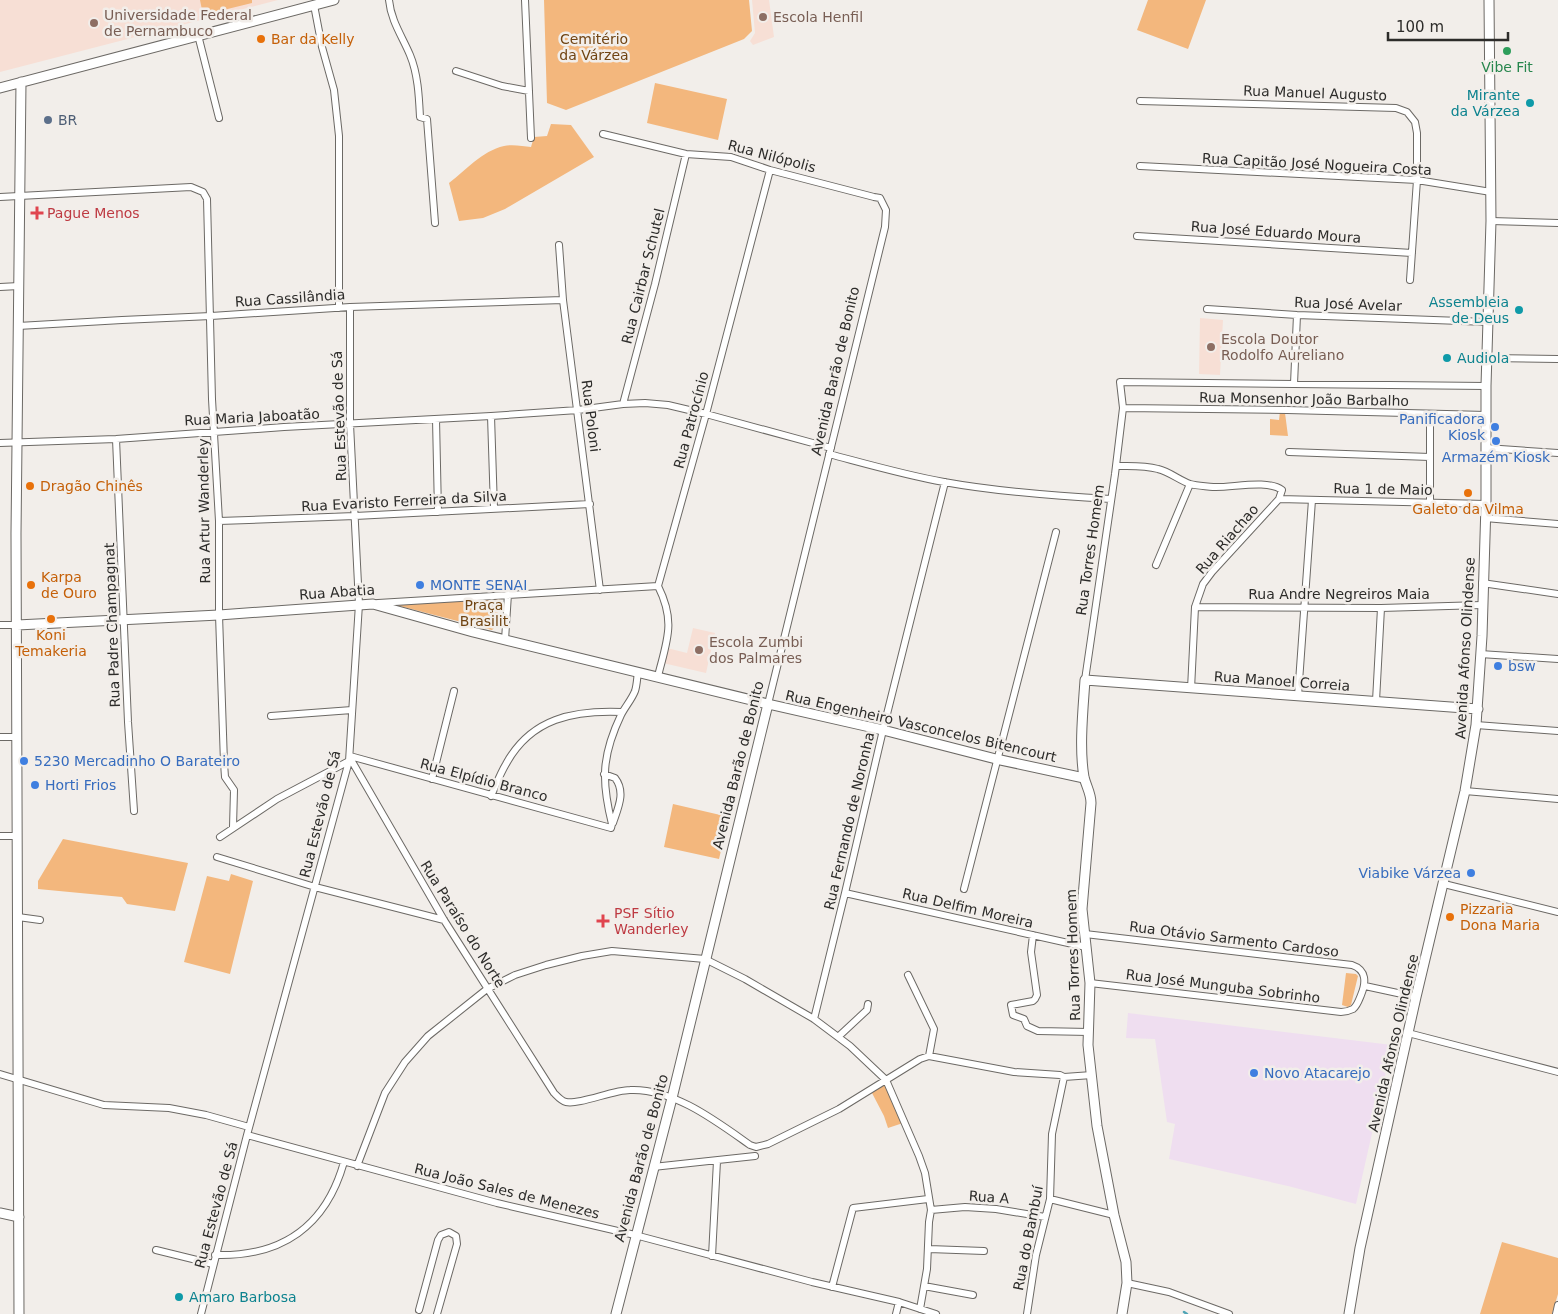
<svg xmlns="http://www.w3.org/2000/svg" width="1558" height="1314" viewBox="0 0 1558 1314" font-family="'DejaVu Sans',sans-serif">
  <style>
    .commercial { fill: #efdef0 }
    .education { fill: #f7dfd5 }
    .green { fill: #f3b77d }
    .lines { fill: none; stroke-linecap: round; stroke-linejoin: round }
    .stream { stroke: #4fa4b5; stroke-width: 2.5 }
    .street-casing { stroke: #6c6965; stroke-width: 8 }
    .secondary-casing { stroke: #6c6965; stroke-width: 11 }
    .street { stroke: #fff; stroke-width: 6 }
    .secondary { stroke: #fff; stroke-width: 9 }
    .education-dot { fill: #8d6e63; stroke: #f2eeea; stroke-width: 2 }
    .food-dot { fill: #e8710a; stroke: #f2eeea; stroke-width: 2 }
    .leisure-dot { fill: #2e9e5b; stroke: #f2eeea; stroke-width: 2 }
    .culture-dot { fill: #0f9aa8; stroke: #f2eeea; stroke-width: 2 }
    .service-dot { fill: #5c6f8a; stroke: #f2eeea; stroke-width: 2 }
    .health-dot { fill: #e0444e; stroke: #f2eeea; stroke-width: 2 }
    .shop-dot { fill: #3f7fe0; stroke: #f2eeea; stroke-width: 2 }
    .labels { text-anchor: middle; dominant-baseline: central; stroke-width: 5; stroke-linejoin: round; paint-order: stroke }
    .education-label { font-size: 14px; fill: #785e54; stroke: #f2eeea; text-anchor: start }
    .food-label { font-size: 14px; fill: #c56008; stroke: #f2eeea; text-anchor: start }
    .park-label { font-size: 14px; fill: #704413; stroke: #f2eeea }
    .leisure-label { font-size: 14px; fill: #27864d; stroke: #f2eeea }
    .street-label { font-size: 14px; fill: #2d2c2a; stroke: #f2eeea }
    .culture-label { font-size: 14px; fill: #0d838f; stroke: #f2eeea; text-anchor: end }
    .service-label { font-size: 14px; fill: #4e5e75; stroke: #f2eeea; text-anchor: start }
    .health-label { font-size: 14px; fill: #be3a42; stroke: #f2eeea; text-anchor: start }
    .shop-label { font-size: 14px; fill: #366cbe; stroke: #f2eeea; text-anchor: start }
  </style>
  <rect width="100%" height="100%" fill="#f2eeea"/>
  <path class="commercial" d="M 1128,1013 L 1392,1045 L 1356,1204 L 1288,1186 L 1169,1159 L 1175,1124 L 1167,1122 L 1155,1039 L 1126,1038 Z"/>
  <path class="education" d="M 0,0 L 278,0 L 0,72 Z
    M 752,0 L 769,0 L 774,37 L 753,45 L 750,41 L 755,33 Z
    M 1200,318 L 1223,320 L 1220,375 L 1199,374 Z
    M 693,628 L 715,633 L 706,673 L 663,663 L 667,648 L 687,653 Z"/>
  <path class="green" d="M 200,0 L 252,0 L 252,3 L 203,15 Z
    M 544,0 L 749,0 L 752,31 L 744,39 L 566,110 L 547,103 Z
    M 1148,0 L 1206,0 L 1188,49 L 1137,30 Z
    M 655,83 L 727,99 L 718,140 L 647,123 Z
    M 551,124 L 571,125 L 594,157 L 505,209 L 483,218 L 459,221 L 449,183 C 466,170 482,151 504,146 C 512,144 523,146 531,147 L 534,137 L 547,136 Z
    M 1280,411 L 1285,413 L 1288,436 L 1270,435 L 1270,419 L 1279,420 Z
    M 500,598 L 496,626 L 492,630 L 396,605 L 397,604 Z
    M 673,804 L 729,817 L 719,859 L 664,847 Z
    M 63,839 L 188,863 L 175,911 L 127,904 L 122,897 L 38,889 L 38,881 Z
    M 231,874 L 253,881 L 230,974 L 184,962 L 207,876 L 229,881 Z
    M 1346,973 L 1356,974 L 1358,976 L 1351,1005 L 1348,1007 L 1342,1005 Z
    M 883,1085 L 886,1086 L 903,1123 L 888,1128 L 884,1116 L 872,1093 Z
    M 1502,1242 L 1558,1258 L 1558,1294 L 1552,1314 L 1480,1314 Z"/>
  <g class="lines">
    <path class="stream" d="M 1184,1312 L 1187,1314"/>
    <g class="street-casing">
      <path id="street" d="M 389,0 C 391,21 402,36 410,55 C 418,74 419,97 420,117 L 427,119 L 435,223
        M 525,0 L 531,138
        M 314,5 L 322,47 L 334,90 L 339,136 L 339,308
        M 198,35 L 219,118
        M 456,71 L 502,86 L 529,91
        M 1140,101 L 1396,108 L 1407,112 L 1415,122 L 1417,133 L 1417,180 L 1410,280
        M 603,134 L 686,154 L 731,157 L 770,170 L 874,197 L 880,198 L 886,210 L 885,227 L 768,704
        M 1140,166 L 1417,180 L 1491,192
        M 0,197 L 191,187 L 203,192 L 207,199 L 212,399 L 219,521 L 219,615 L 224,763 L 225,777 L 234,790 L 233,827
        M 1491,221 L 1558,223
        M 1137,236 L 1412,253
        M 559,245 L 563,300 L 600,590
        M 0,287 L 19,286
        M 1207,309 L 1297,315 L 1488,322
        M 18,326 L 122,320 L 211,316 L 350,307 L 563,300
        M 1487,358 L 1558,359
        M 1294,384 L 1297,315
        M 623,404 L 655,284 L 686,154
        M 1123,408 L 1287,410 L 1486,415
        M 1430,414 L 1430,502
        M 491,416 L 494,509
        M 436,419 L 438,512
        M 116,439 L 128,722 L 134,811
        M 0,443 L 116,439 L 284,427 L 491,416 L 578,410 L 623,404 L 645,403 L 668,405 L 706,414 L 831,448
        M 1486,448 L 1558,453
        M 1289,452 L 1430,457
        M 829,454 C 867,464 905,475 944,482 C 999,492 1055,496 1111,499
        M 1116,466 C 1130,466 1144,465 1158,469 C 1170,472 1179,480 1190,484 C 1197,486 1206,486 1213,487 C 1232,488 1267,479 1282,490 L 1279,499 L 1212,572 L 1203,584 L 1195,607 L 1191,689
        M 1279,499 L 1486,504
        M 1485,518 L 1558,524
        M 219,521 L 355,516 L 590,504
        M 1156,565 L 1190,484
        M 1482,583 L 1558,594
        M 378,603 L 658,586
        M 1195,607 L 1381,608 L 1482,605
        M 0,625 L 17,625
        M 505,640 L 508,594
        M 1480,654 L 1558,659
        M 658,676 C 667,640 676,622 658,586 L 706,414 L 770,170
        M 1085,680 L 1115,474 L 1123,408 L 1120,382 L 1486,386
        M 1298,696 L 1312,500
        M 1376,701 L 1381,608
        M 271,716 L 352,710
        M 1476,725 L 1558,731
        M 0,737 L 16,737
        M 350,756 L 611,828 L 612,824 C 601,780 602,755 621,715 C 625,707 632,699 635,691 C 637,685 637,678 638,672
        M 350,758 L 444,920 L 554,1093 C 557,1096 561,1101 566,1102 C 579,1105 613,1090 630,1090 C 673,1088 716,1121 750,1145 L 756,1147 L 768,1144 L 839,1109 L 920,1059 L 929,1056 L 1014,1072 L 1060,1075 L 1064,1077 L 1092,1075
        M 604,774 L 615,778 C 626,792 618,808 613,823
        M 432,779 L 454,691
        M 1465,791 L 1558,799
        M 491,796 C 496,785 500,774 506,764 C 531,718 574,710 622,712
        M 0,836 L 17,836
        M 220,837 L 277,799 L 349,761
        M 217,857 L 315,887 L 444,920
        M 1444,884 L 1558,912
        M 964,889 L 1056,532
        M 845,893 L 1086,947
        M 18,917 L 40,920
        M 1085,934 L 1352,965 C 1367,970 1366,983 1361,995 C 1359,1000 1357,1006 1353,1009 C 1349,1011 1344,1012 1341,1012 L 1090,983
        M 1033,935 L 1031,952 L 1037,995 L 1035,999 L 1033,1001 L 1011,1005 L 1013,1015 L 1024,1019 L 1027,1026 L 1038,1031 L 1089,1032
        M 908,975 L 934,1029 L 929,1056
        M 1365,986 L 1416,997
        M 814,1019 L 845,893 L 883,730 L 945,482
        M 1408,1033 L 1558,1072
        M 838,1037 L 867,1010 L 868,1004
        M 0,1074 L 104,1105 L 169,1108 L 206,1115 L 249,1127
        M 247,1135 L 497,1203 L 635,1235 L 812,1282 L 899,1302 L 936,1314
        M 357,1166 L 385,1093 L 405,1062 L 428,1036 L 487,989 L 515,975 L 546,965 L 582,956 L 612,951 L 705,959 L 745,979 L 814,1019 L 850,1046 L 886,1080 L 919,1156 L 925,1173 L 931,1210 L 929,1222 L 927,1269 L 920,1309
        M 653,1167 L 755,1156
        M 1050,1199 L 1114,1215
        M 931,1210 L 965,1207 L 996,1209 L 1045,1217
        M 929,1249 L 984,1251
        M 156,1250 L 213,1264
        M 215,1255 C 282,1257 326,1226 344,1162
        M 712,1256 L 717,1161
        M 1127,1283 L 1169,1292 L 1229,1314
        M 924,1286 L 973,1295
        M 832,1287 L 853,1208 L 928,1199
        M 419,1310 L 438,1240 L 441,1235 L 449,1232 L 456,1236 L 457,1244 L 437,1314
        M 201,1314 L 247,1135 L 349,761 L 359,604 L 350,424 L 350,307
        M 896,1314 L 899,1302
        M 1027,1314 L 1036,1255 L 1050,1199 L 1052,1134 L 1064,1077
        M 1556,1314 L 1558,1305"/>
    </g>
    <g class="secondary-casing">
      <path id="secondary" d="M 0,88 L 334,0
        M 17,625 L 219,615 L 373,604 L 473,632 L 768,704 L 883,730 L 996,759 L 1084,778
        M 0,1213 L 19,1217
        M 19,1314 L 16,534 L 21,82
        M 616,1314 L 672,1098 L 768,704
        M 1122,1314 L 1127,1283 L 1126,1262 L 1114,1215 L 1097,1126 L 1088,1045 L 1090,983 L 1082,909 L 1091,803 C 1091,793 1086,786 1084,777 C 1079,748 1083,710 1085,680 L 1478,709
        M 1349,1314 L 1360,1248 L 1416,997 L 1465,791 L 1476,725 L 1482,636 L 1486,504 L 1486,386 L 1491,221 L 1489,0"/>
    </g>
    <use href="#street" class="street"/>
    <use href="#secondary" class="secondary"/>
  </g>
  <g class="education-dot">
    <circle cx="763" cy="17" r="5"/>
    <circle cx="94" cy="23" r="5"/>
    <circle cx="1211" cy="347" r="5"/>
    <circle cx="699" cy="650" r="5"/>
  </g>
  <g class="food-dot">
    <circle cx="261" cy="39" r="5"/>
    <circle cx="30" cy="486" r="5"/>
    <circle cx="1468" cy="493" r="5"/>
    <circle cx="31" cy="585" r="5"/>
    <circle cx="51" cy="619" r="5"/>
    <circle cx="1450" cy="917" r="5"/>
  </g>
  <circle class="leisure-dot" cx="1507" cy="51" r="5"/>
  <g class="culture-dot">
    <circle cx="1530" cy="103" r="5"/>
    <circle cx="1519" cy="310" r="5"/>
    <circle cx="1447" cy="358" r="5"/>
    <circle cx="179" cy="1297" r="5"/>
  </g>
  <circle class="service-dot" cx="48" cy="120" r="5"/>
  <g class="health-dot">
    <path d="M34.5 205.5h5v5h5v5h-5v5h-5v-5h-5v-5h5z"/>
    <path d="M600.5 913.5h5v5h5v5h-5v5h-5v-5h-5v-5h5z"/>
  </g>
  <g class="shop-dot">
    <circle cx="1495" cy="427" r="5"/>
    <circle cx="1496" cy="441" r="5"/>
    <circle cx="420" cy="585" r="5"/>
    <circle cx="1498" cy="666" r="5"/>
    <circle cx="24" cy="761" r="5"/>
    <circle cx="35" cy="785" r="5"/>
    <circle cx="1471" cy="873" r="5"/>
    <circle cx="1254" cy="1073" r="5"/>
  </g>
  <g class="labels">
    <g class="education-label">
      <text x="104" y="15">Universidade Federal<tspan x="104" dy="16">de Pernambuco</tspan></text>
      <text x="773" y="17">Escola Henfil</text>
      <text x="1221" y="339">Escola Doutor<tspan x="1221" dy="16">Rodolfo Aureliano</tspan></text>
      <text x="709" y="642">Escola Zumbi<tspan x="709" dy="16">dos Palmares</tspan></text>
    </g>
    <g class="food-label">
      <text x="271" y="39">Bar da Kelly</text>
      <text x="40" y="486">Dragão Chinês</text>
      <text x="1468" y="509" text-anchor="middle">Galeto da Vilma</text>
      <text x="41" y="577">Karpa<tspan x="41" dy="16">de Ouro</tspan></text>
      <text x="51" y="635" text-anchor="middle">Koni<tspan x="51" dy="16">Temakeria</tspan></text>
      <text x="1460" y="909">Pizzaria<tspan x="1460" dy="16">Dona Maria</tspan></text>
    </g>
    <g class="park-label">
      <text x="594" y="39">Cemitério<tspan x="594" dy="16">da Várzea</tspan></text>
      <text x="484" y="605">Praça<tspan x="484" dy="16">Brasilit</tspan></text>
    </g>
    <g class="leisure-label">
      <text x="1507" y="67">Vibe Fit</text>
    </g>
    <g class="street-label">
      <text transform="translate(1315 93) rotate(2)">Rua Manuel Augusto</text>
      <text transform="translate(772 156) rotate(15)">Rua Nilópolis</text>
      <text transform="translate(1317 164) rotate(3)">Rua Capitão José Nogueira Costa</text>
      <text transform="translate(1276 232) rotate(4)">Rua José Eduardo Moura</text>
      <text transform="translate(643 276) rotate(-76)">Rua Cairbar Schutel</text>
      <text transform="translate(290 298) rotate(-4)">Rua Cassilândia</text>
      <text transform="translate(1348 304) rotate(2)">Rua José Avelar</text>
      <text transform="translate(835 371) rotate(-77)">Avenida Barão de Bonito</text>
      <text transform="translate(1304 399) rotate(1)">Rua Monsenhor João Barbalho</text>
      <text transform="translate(339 416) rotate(-92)">Rua Estevão de Sá</text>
      <text transform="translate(591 416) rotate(83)">Rua Poloni</text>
      <text transform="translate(252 417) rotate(-3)">Rua Maria Jaboatão</text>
      <text transform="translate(691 420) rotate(-75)">Rua Patrocínio</text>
      <text transform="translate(1383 489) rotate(1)">Rua 1 de Maio</text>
      <text transform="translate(404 501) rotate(-3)">Rua Evaristo Ferreira da Silva</text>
      <text transform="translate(204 511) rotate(-91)">Rua Artur Wanderley</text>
      <text transform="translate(1227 539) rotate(-49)">Rua Riachao</text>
      <text transform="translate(1090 550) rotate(-82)">Rua Torres Homem</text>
      <text transform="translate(337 592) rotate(-4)">Rua Abatia</text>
      <text x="1339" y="594">Rua Andre Negreiros Maia</text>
      <text transform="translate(112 625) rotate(-92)">Rua Padre Champagnat</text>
      <text transform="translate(1465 648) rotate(-87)">Avenida Afonso Olindense</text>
      <text transform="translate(1282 681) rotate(4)">Rua Manoel Correia</text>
      <text transform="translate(921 726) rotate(13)">Rua Engenheiro Vasconcelos Bitencourt</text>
      <text transform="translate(738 765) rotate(-76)">Avenida Barão de Bonito</text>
      <text transform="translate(484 780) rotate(15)">Rua Elpídio Branco</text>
      <text transform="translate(320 814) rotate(-76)">Rua Estevão de Sá</text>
      <text transform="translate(849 821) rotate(-77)">Rua Fernando de Noronha</text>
      <text transform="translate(968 908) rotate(13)">Rua Delfim Moreira</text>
      <text transform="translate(463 924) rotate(58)">Rua Paraíso do Norte</text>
      <text transform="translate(1234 939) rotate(7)">Rua Otávio Sarmento Cardoso</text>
      <text transform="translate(1073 955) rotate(-92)">Rua Torres Homem</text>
      <text transform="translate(1223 986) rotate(7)">Rua José Munguba Sobrinho</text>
      <text transform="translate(1393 1043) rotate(-77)">Avenida Afonso Olindense</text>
      <text transform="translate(641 1158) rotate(-75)">Avenida Barão de Bonito</text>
      <text transform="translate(507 1191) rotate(14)">Rua João Sales de Menezes</text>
      <text transform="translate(989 1197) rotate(4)">Rua A</text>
      <text transform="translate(216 1205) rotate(-75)">Rua Estevão de Sá</text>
      <text transform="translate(1028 1238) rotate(-79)">Rua do Bambuí</text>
    </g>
    <g class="culture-label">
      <text x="1520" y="95">Mirante<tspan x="1520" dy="16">da Várzea</tspan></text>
      <text x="1509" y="302">Assembleia<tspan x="1509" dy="16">de Deus</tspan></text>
      <text x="1457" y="358" text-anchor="start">Audiola</text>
      <text x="189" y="1297" text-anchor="start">Amaro Barbosa</text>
    </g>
    <g class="service-label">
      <text x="58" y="120">BR</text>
    </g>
    <g class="health-label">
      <text x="47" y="213">Pague Menos</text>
      <text x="614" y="913">PSF Sítio<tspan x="614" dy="16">Wanderley</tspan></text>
    </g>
    <g class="shop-label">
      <text x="1485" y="419" text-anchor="end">Panificadora<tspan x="1485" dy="16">Kiosk</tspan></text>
      <text x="1496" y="457" text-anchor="middle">Armazém Kiosk</text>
      <text x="430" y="585">MONTE SENAI</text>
      <text x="1508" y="666">bsw</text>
      <text x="34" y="761">5230 Mercadinho O Barateiro</text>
      <text x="45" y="785">Horti Frios</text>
      <text x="1461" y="873" text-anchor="end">Viabike Várzea</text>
      <text x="1264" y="1073">Novo Atacarejo</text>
    </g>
  </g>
  <path d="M1388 32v8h120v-8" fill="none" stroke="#2d2c2a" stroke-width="2.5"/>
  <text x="1396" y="32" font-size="15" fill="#2d2c2a" stroke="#f2eeea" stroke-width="4" paint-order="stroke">100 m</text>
</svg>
